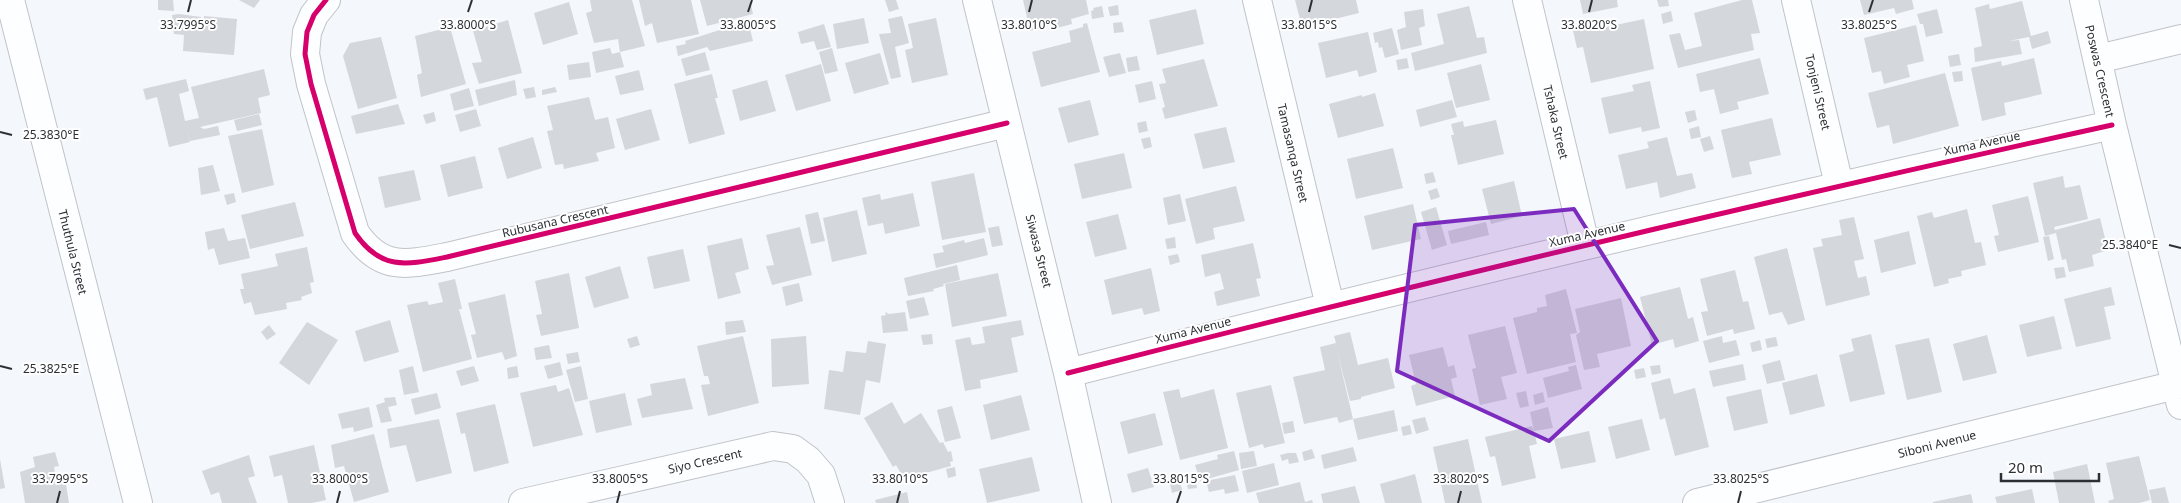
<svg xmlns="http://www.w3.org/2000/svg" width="2181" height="503" viewBox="0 0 2181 503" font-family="'Noto Sans',sans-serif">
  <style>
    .building { fill: #d4d7dc }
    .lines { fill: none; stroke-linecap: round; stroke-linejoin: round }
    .minor-casing { stroke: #c0c3c8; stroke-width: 30 }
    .minor { stroke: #fdfeff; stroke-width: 28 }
    .cycleway-casing { stroke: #fff; stroke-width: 8 }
    .cycleway { stroke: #d6006c; stroke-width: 5 }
    .marked { fill: #7b2cbf; fill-opacity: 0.2; stroke: #7b2cbf; stroke-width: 4; stroke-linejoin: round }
    .ticks { fill: none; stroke: #2c3035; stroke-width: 2 }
    .labels { text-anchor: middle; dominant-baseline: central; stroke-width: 4; stroke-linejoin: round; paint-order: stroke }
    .street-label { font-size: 12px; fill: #2c3035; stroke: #fff }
    .ticks-label { font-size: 12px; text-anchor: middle; fill: #2c3035; stroke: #fff; stroke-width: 4; stroke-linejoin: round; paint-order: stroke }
  </style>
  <rect width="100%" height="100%" fill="#f4f7fc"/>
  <path class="building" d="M 158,0 L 173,0 L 174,11 L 158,10 Z
    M 239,0 L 260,0 L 254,8 Z
    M 590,0 L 632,0 L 645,46 L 620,52 L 618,39 L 594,43 L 586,13 L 592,11 Z
    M 639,0 L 691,0 L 699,34 L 657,43 L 652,23 L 645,26 Z
    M 700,0 L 750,0 L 753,14 L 707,26 Z
    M 885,0 L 896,0 L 899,9 L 889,12 Z
    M 1023,0 L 1086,0 L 1089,14 L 1071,19 L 1072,24 L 1057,28 L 1056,24 L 1030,31 Z
    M 1295,0 L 1356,0 L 1359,13 L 1302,27 Z
    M 1580,0 L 1617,0 L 1618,7 L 1583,14 Z
    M 1657,0 L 1668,0 L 1669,6 L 1659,7 Z
    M 1742,0 L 1752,0 L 1760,33 L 1751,34 L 1754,50 L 1678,68 L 1669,35 L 1680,33 L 1685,50 L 1702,46 L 1694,13 Z
    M 1860,0 L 1912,0 L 1914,9 L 1896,14 L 1894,8 L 1864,15 Z
    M 2022,1 L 2031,36 L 2048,31 L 2051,43 L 2032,49 L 2029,37 L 2009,41 L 2019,40 L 2022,54 L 1975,62 L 1974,48 L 1982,46 L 1975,8 L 1989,4 L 1990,9 Z
    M 569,2 L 578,34 L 543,45 L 534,13 Z
    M 1118,5 L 1119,15 L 1110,16 L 1108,7 Z
    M 1102,6 L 1104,17 L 1092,19 L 1091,11 L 1094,10 L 1093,8 Z
    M 1469,6 L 1477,38 L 1484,37 L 1487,53 L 1415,71 L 1411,53 L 1444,44 L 1437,14 Z
    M 1196,9 L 1204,44 L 1157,55 L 1149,20 Z
    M 1423,9 L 1425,26 L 1419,28 L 1422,45 L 1401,50 L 1397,30 L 1406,27 L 1404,12 Z
    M 1937,9 L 1943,33 L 1926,37 L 1923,24 L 1920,24 L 1917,14 Z
    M 1671,11 L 1673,21 L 1663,24 L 1661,14 Z
    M 179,14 L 201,17 L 201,28 L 203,28 L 204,16 L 237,19 L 234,55 L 183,51 L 184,35 L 174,34 L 172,15 Z
    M 902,16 L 909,43 L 895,47 L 901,77 L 891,79 L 879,34 L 891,33 L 888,19 Z
    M 864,18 L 869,43 L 837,49 L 833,24 Z
    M 936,18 L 948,75 L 912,83 L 905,50 L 913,48 L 908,24 Z
    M 1644,19 L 1654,69 L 1591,83 L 1583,47 L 1577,48 L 1573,31 L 1596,26 L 1606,27 Z
    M 508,20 L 522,73 L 479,84 L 472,63 L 482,62 L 473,31 Z
    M 748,21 L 753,41 L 710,51 L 707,47 L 678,56 L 676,46 L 686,44 L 685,41 Z
    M 1122,22 L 1124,32 L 1114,33 L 1113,23 Z
    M 1087,23 L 1100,72 L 1041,87 L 1032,52 L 1071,42 L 1069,31 L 1083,27 L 1083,24 Z
    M 824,24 L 831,47 L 817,50 L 814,41 L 801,44 L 798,32 Z
    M 1916,25 L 1924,61 L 1907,65 L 1910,77 L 1884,84 L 1881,71 L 1872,73 L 1864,38 Z
    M 450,27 L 466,84 L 421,97 L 417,75 L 422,73 L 415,36 Z
    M 1392,28 L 1399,54 L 1385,58 L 1382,47 L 1379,48 L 1378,42 L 1375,43 L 1373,33 Z
    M 1368,32 L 1377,72 L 1359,77 L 1357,70 L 1326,78 L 1318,43 Z
    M 381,37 L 397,98 L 358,109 L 343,56 L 350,43 Z
    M 610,48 L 612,54 L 620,52 L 624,67 L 596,73 L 592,52 Z
    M 832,48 L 838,71 L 825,74 L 819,52 Z
    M 705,52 L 710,70 L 686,76 L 681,59 Z
    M 880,53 L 889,84 L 854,94 L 845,63 Z
    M 1120,53 L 1126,73 L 1109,77 L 1103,57 Z
    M 1959,54 L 1961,65 L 1950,67 L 1948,56 Z
    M 1137,56 L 1140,70 L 1128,72 L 1126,58 Z
    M 1407,58 L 1409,68 L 1398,70 L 1396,60 Z
    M 1760,58 L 1769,94 L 1737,102 L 1739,109 L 1720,114 L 1714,89 L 1700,92 L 1696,74 Z
    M 2034,58 L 2042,94 L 2004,103 L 2006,115 L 1982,121 L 1971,68 L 2001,61 L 2002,66 Z
    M 1204,59 L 1218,106 L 1165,119 L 1162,108 L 1165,107 L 1159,84 L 1166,83 L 1162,69 Z
    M 589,62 L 591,77 L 569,80 L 567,65 Z
    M 821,64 L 831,101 L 796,111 L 785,75 Z
    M 1481,64 L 1490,100 L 1456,108 L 1447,73 Z
    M 264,69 L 270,95 L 258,98 L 261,113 L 200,127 L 204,129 L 218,126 L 220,135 L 190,141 L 187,131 L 190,142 L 169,147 L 157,97 L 146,100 L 143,89 L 186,79 L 189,91 L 179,94 L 185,121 L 199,118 L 191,87 Z
    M 639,70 L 644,90 L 620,95 L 615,76 Z
    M 1962,71 L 1963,81 L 1954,82 L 1952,72 Z
    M 1945,73 L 1959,126 L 1893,144 L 1889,125 L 1877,128 L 1868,93 Z
    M 712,74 L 718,98 L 715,98 L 725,134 L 689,144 L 674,84 Z
    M 515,80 L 517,95 L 479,106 L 475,90 Z
    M 767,80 L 776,111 L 740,121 L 732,90 Z
    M 1152,81 L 1156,99 L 1139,103 L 1135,85 Z
    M 1650,81 L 1660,128 L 1642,132 L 1641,127 L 1609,134 L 1601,98 L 1634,91 L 1632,85 Z
    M 534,87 L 536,97 L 526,99 L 523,89 Z
    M 555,87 L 557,92 L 542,95 L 542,90 Z
    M 469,88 L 474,106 L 454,111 L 450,94 Z
    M 1375,93 L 1384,126 L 1338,138 L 1329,104 L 1362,95 L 1362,97 Z
    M 589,97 L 595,120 L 608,117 L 615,148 L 596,153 L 599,161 L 564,169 L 563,164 L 555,165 L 547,131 L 553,130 L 547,106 Z
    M 1090,100 L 1099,135 L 1068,143 L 1058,108 Z
    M 1452,100 L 1457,117 L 1420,127 L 1416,110 Z
    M 398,104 L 405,124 L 356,134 L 351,116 Z
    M 476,109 L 481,126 L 460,132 L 455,115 Z
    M 651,109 L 660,140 L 625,150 L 616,119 Z
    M 1695,110 L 1697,120 L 1688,123 L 1685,112 Z
    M 434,112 L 436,121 L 426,124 L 423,115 Z
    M 259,114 L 262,125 L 237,131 L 234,120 Z
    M 1772,118 L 1781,155 L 1749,162 L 1752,174 L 1732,178 L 1721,130 Z
    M 1496,120 L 1504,154 L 1458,165 L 1451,135 L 1454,135 L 1451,124 L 1463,121 L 1464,127 Z
    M 1146,121 L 1148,131 L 1139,133 L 1137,123 Z
    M 1699,126 L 1701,137 L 1691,139 L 1689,129 Z
    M 1226,127 L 1235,162 L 1203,169 L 1194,134 Z
    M 262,129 L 274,185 L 242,193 L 228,136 Z
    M 1710,136 L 1714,149 L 1704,152 L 1700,139 Z
    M 533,137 L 542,168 L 507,179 L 498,148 Z
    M 1150,137 L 1152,147 L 1144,149 L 1141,139 Z
    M 1667,137 L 1677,176 L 1692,173 L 1696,188 L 1660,198 L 1657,182 L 1626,189 L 1618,155 L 1649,148 L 1647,142 Z
    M 1393,148 L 1403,188 L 1356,199 L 1347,159 Z
    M 1124,153 L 1132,188 L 1082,199 L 1074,164 Z
    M 475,156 L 483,188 L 448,197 L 440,165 Z
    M 213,165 L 220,191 L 201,195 L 198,168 Z
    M 414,170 L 421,200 L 385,208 L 378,177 Z
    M 1433,172 L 1436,182 L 1426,184 L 1424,174 Z
    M 974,173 L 986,232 L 942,240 L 931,182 Z
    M 2063,176 L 2065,188 L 2080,185 L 2088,219 L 2054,227 L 2055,230 L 2100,218 L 2108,250 L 2092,255 L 2094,266 L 2069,272 L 2066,259 L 2062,260 L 2056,233 L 2045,236 L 2033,183 Z
    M 1514,181 L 1522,216 L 1491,224 L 1482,189 Z
    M 1236,186 L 1245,221 L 1213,228 L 1215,239 L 1196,244 L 1185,199 Z
    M 1437,188 L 1440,197 L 1431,200 L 1428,191 Z
    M 234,193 L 236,202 L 227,205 L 224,195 Z
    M 913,193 L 920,226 L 885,234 L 883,223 L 868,226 L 862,198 L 880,194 L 881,200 Z
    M 1180,194 L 1186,221 L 1168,225 L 1163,198 Z
    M 2028,196 L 2039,242 L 1998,252 L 1994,236 L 1999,235 L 1992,205 Z
    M 295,202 L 304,236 L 250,249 L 241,215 Z
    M 1413,204 L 1421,239 L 1372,250 L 1364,216 Z
    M 1436,207 L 1447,245 L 1432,250 L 1421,212 Z
    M 1967,209 L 1975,243 L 1981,242 L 1986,265 L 1961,271 L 1962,276 L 1948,279 L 1949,283 L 1934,287 L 1917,216 L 1932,212 L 1934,218 Z
    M 857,210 L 867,254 L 832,262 L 823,218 Z
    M 818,212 L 825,241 L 811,244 L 805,215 Z
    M 1118,214 L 1127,249 L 1095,257 L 1086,222 Z
    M 1854,217 L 1864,259 L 1854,261 L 1858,278 L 1866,276 L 1870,295 L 1826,306 L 1813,248 L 1823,246 L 1821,239 L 1842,235 L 1839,220 Z
    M 1486,222 L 1489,235 L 1451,244 L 1448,231 Z
    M 999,226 L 1003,245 L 992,247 L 988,228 Z
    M 800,227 L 812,275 L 772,285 L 766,266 L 774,265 L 766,235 Z
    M 224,228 L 228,241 L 245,238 L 250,258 L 219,265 L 214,248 L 208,250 L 205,232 Z
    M 1909,231 L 1916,264 L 1881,273 L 1874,240 Z
    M 2049,236 L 2054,259 L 2048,261 L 2043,237 Z
    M 1175,237 L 1176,248 L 1167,249 L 1165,239 Z
    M 742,238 L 749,269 L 735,273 L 741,293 L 718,299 L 707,246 Z
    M 984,238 L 988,255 L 936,268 L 933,254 L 944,252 L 942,246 L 964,240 L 965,243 Z
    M 1253,243 L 1261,278 L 1256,279 L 1260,296 L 1217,306 L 1214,292 L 1224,289 L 1220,273 L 1205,277 L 1201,255 Z
    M 307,247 L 314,282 L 310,283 L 312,293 L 301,297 L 302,300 L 286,303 L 287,309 L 255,315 L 251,302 L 244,304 L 240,289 L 244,289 L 241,274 L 278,266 L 275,254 Z
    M 1787,248 L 1805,320 L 1788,325 L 1782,312 L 1769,315 L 1754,257 Z
    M 683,249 L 690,281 L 654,289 L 647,257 Z
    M 1178,254 L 1180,262 L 1170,265 L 1168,256 Z
    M 957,265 L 960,280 L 939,285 L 943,284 L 944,286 L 933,289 L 934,291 L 908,296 L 904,278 Z
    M 620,266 L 629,298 L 594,308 L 585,277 Z
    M 2064,267 L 2066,277 L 2056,279 L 2054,268 Z
    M 1151,268 L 1160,311 L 1144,315 L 1142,308 L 1112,315 L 1104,280 Z
    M 1735,270 L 1743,302 L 1748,301 L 1755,329 L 1734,334 L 1733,329 L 1707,336 L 1701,312 L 1708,311 L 1700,279 Z
    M 569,273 L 579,328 L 541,336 L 536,315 L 542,314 L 535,281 Z
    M 998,273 L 1007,316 L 952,327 L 945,284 Z
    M 455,279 L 462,309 L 459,309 L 472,359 L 423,372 L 407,305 L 427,301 L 429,305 L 443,302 L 438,283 Z
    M 799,283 L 803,301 L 786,306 L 782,287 Z
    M 1680,287 L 1688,319 L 1693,317 L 1699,341 L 1675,348 L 1673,339 L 1652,345 L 1640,297 Z
    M 2111,287 L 2115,305 L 2104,307 L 2111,339 L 2076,347 L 2064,299 Z
    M 1566,289 L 1577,333 L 1570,334 L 1576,362 L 1527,374 L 1513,318 L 1537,312 L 1537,308 L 1547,306 L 1545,295 Z
    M 505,294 L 517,356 L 505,360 L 502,352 L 477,358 L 471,335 L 476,334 L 468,303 Z
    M 924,297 L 929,315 L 910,319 L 906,301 Z
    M 1621,298 L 1631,346 L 1597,354 L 1600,367 L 1584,370 L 1576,335 L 1580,332 L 1575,309 Z
    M 885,312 L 889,314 L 905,312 L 908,331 L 883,333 L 881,316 L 886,315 Z
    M 2054,316 L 2062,349 L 2027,357 L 2019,325 Z
    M 390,320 L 399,352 L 364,362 L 355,331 Z
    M 743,320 L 746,332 L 726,335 L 725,322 Z
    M 1021,320 L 1024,335 L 1011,338 L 1018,372 L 980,380 L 981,388 L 965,391 L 955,340 L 970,337 L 972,345 L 985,343 L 982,327 Z
    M 307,322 L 338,340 L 309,385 L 279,363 Z
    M 269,325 L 276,334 L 267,340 L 261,332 Z
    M 1505,326 L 1517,373 L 1501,377 L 1507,399 L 1480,405 L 1472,369 L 1476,368 L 1468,335 Z
    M 1350,332 L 1358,365 L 1388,358 L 1395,388 L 1361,397 L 1361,399 L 1350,401 L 1337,351 L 1353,419 L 1339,423 L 1337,417 L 1304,424 L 1293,377 L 1325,370 L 1320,347 L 1336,343 L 1334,336 Z
    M 932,334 L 933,344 L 923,345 L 921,335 Z
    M 1871,334 L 1885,394 L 1850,402 L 1839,355 L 1854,351 L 1851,339 Z
    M 1987,335 L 1997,373 L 1963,381 L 1953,344 Z
    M 637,336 L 640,345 L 630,348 L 627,339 Z
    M 743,336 L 759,403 L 708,416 L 701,385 L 710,384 L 708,376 L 704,376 L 697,346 Z
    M 806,336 L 809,384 L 772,387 L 771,339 Z
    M 1722,336 L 1723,343 L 1736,340 L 1740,355 L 1709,363 L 1703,341 Z
    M 1776,337 L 1778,346 L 1767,348 L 1765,339 Z
    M 1929,338 L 1942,392 L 1907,400 L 1895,345 Z
    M 1760,340 L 1762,350 L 1752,352 L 1750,343 Z
    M 868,341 L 886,344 L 880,383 L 866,380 L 860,415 L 824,409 L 829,370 L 843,372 L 846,351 L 866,353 Z
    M 549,345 L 552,358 L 536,360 L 534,348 Z
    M 1443,347 L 1448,367 L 1454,365 L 1457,377 L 1451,379 L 1455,396 L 1416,406 L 1411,386 L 1416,384 L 1409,355 Z
    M 578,352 L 580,362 L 568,364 L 566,354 Z
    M 1780,360 L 1785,380 L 1767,384 L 1762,365 Z
    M 560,362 L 563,375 L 548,379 L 544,366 Z
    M 1743,364 L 1746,380 L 1713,387 L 1709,371 Z
    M 1576,365 L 1582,389 L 1548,398 L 1543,378 L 1569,371 L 1568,367 Z
    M 1660,365 L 1661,373 L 1652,375 L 1650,366 Z
    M 413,366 L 419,392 L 404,395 L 399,370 Z
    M 474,366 L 479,381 L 461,386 L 456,371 Z
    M 517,366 L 519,377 L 508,379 L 507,368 Z
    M 581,366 L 588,399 L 575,402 L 566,370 Z
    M 1644,368 L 1646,377 L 1636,379 L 1634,370 Z
    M 1817,374 L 1825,406 L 1790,415 L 1782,383 Z
    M 685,378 L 693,409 L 642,418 L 637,399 L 652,395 L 650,384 Z
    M 1670,378 L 1674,394 L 1695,388 L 1709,447 L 1675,456 L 1665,418 L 1660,420 L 1651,383 Z
    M 556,385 L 558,392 L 569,388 L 583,435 L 533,447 L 520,393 Z
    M 1271,385 L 1285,443 L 1264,448 L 1263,444 L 1249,448 L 1236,393 Z
    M 1179,389 L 1181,398 L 1214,389 L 1228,448 L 1180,460 L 1163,392 Z
    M 1761,389 L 1768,423 L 1734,431 L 1726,397 Z
    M 1526,391 L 1529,406 L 1520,408 L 1516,393 Z
    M 1543,392 L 1545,402 L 1535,405 L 1533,395 Z
    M 437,393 L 441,408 L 415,415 L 411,399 Z
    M 625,393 L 632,425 L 596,433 L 589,401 Z
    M 1021,395 L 1030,430 L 991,440 L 983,405 Z
    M 395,397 L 397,405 L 388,407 L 392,421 L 381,423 L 376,405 L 385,402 L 384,398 Z
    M 892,402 L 904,424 L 921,413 L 940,443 L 943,442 L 948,452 L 951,451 L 953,461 L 950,462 L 951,466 L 904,479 L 896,465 L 893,467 L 864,418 Z
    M 495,404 L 509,463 L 474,472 L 465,433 L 461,434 L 456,413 Z
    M 952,406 L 961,438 L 945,442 L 937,410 Z
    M 369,407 L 373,427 L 354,432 L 353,427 L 342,429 L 338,414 Z
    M 1548,407 L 1553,428 L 1534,431 L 1537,444 L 1529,446 L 1536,478 L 1502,486 L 1495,456 L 1490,457 L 1485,437 L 1532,426 L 1534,431 L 1530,412 Z
    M 1394,410 L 1398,431 L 1358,440 L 1353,419 Z
    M 1155,413 L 1163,445 L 1128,454 L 1120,422 Z
    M 1425,417 L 1429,430 L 1416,434 L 1412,420 Z
    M 439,419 L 452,473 L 416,482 L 406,445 L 390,448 L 387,429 Z
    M 1642,419 L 1650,450 L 1616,459 L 1608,427 Z
    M 1293,421 L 1295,432 L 1284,434 L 1282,423 Z
    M 1410,425 L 1412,434 L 1403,436 L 1401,427 Z
    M 1589,431 L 1596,462 L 1561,469 L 1554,439 Z
    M 374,434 L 389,492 L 354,502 L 344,466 L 335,468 L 331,445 Z
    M 1468,439 L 1482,503 L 1445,503 L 1433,447 Z
    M 314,445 L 326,500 L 312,503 L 288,503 L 282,475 L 274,477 L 269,456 Z
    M 1353,447 L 1357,461 L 1324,469 L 1321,455 Z
    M 1312,449 L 1315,458 L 1304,461 L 1302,452 Z
    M 1234,451 L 1239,470 L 1200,481 L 1195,465 L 1218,459 L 1217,455 Z
    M 1254,451 L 1257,466 L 1241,469 L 1239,453 Z
    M 55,452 L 59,466 L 54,467 L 56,480 L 65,478 L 69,503 L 25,503 L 20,472 L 35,467 L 33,457 Z
    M 1288,453 L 1296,453 L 1299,462 L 1289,464 L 1288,459 L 1282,461 L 1280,455 Z
    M 249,455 L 255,476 L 248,478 L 257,503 L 222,503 L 219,492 L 211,495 L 202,471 Z
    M 2139,456 L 2150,500 L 2139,503 L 2109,503 L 2108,501 L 2114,499 L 2106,463 Z
    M 1032,457 L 1040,491 L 987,503 L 979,469 Z
    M 0,459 L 5,488 L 0,489 Z
    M 1274,463 L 1279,485 L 1247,493 L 1242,471 Z
    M 2087,464 L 2095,503 L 2059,503 L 2053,472 Z
    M 955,467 L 956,476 L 948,478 L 946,469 Z
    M 1148,468 L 1154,487 L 1132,493 L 1127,474 Z
    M 1415,474 L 1422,503 L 1385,503 L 1380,484 Z
    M 1235,475 L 1239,491 L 1225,494 L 1224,489 L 1209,492 L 1206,481 Z
    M 1195,478 L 1197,488 L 1188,489 L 1186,480 Z
    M 1180,481 L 1182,490 L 1172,493 L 1170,484 Z
    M 1300,482 L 1305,502 L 1312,500 L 1313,503 L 1259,503 L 1256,493 Z
    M 1355,486 L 1360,503 L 1323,503 L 1321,494 Z
    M 2165,487 L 2169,503 L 2152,503 L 2149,490 Z
    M 2032,489 L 2035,503 L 1997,503 L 1995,497 Z
    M 907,492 L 909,503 L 876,503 L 875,500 Z
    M 1971,494 L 1973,503 L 1933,503 L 1933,502 Z"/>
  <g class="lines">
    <g class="minor-casing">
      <path id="minor" d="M 10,0 L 138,503
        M 326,0 L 314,15 L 307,32 L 305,54 L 311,84 L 355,233 C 381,271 406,265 447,257 L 1007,123
        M 977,0 L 1068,373 L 1097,503
        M 1257,0 L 1330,306
        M 1527,0 L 1585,244
        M 1796,0 L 1839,185
        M 2084,0 L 2112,125 L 2181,405
        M 2098,59 L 2181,39
        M 1068,373 C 1415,284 1763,202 2112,125
        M 523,503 L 773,446 L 793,449 L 808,460 L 821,475 L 830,503
        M 1697,503 L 2176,385"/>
    </g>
    <use href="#minor" class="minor"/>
    <g class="cycleway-casing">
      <path id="cycleway" d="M 326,0 L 314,15 L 307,32 L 305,54 L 311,84 L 355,233 C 381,271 406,265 447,257 L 1007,123
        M 1068,373 C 1415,284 1763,202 2112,125"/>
    </g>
    <use href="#cycleway" class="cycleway"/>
  </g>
  <path class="marked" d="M 1574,209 L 1657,341 L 1549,441 L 1397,371 L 1415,225 Z"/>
  <path class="ticks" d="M 188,12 L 191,0M 468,12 L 472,0M 748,12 L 752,0M 1029,12 L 1032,0M 1309,12 L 1312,0M 1589,12 L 1592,0M 1869,12 L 1873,0M 0,132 L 12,135M 2169,245 L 2181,248M 0,366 L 12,369M 57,503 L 60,491M 337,503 L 340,491M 617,503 L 620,491M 897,503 L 900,491M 1177,503 L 1181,491M 1458,503 L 1461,491M 1738,503 L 1741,491"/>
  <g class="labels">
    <g class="street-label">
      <text transform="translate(2100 71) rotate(77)">Poswas Crescent</text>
      <text transform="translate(1818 92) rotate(77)">Tonjeni Street</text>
      <text transform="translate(1556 122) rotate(77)">Tshaka Street</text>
      <text transform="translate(1982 143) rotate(-12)">Xuma Avenue</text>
      <text transform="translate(1293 153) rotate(77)">Tamasanqa Street</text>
      <text transform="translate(555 221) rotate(-13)">Rubusana Crescent</text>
      <text transform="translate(1587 234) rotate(-13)">Xuma Avenue</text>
      <text transform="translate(1039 251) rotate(76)">Siwasa Street</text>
      <text transform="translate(73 252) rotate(76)">Thuthula Street</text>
      <text transform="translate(1193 330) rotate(-14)">Xuma Avenue</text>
      <text transform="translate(1937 444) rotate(-14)">Siboni Avenue</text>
      <text transform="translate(705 461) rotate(-13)">Siyo Crescent</text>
    </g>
  </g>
  <g class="ticks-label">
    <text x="188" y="29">33.7995°S</text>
    <text x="468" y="29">33.8000°S</text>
    <text x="748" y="29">33.8005°S</text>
    <text x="1029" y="29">33.8010°S</text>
    <text x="1309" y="29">33.8015°S</text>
    <text x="1589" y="29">33.8020°S</text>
    <text x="1869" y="29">33.8025°S</text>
    <text x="51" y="139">25.3830°E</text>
    <text x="2130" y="249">25.3840°E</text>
    <text x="51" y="373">25.3825°E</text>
    <text x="60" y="483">33.7995°S</text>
    <text x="340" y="483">33.8000°S</text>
    <text x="620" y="483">33.8005°S</text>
    <text x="900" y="483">33.8010°S</text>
    <text x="1181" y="483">33.8015°S</text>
    <text x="1461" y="483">33.8020°S</text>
    <text x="1741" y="483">33.8025°S</text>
  </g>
  <path d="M2001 473v8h98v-8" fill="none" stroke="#2c3035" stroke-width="2.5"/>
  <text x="2008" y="473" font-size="15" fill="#2c3035" stroke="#ffffff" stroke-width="4" paint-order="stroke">20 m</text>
</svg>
